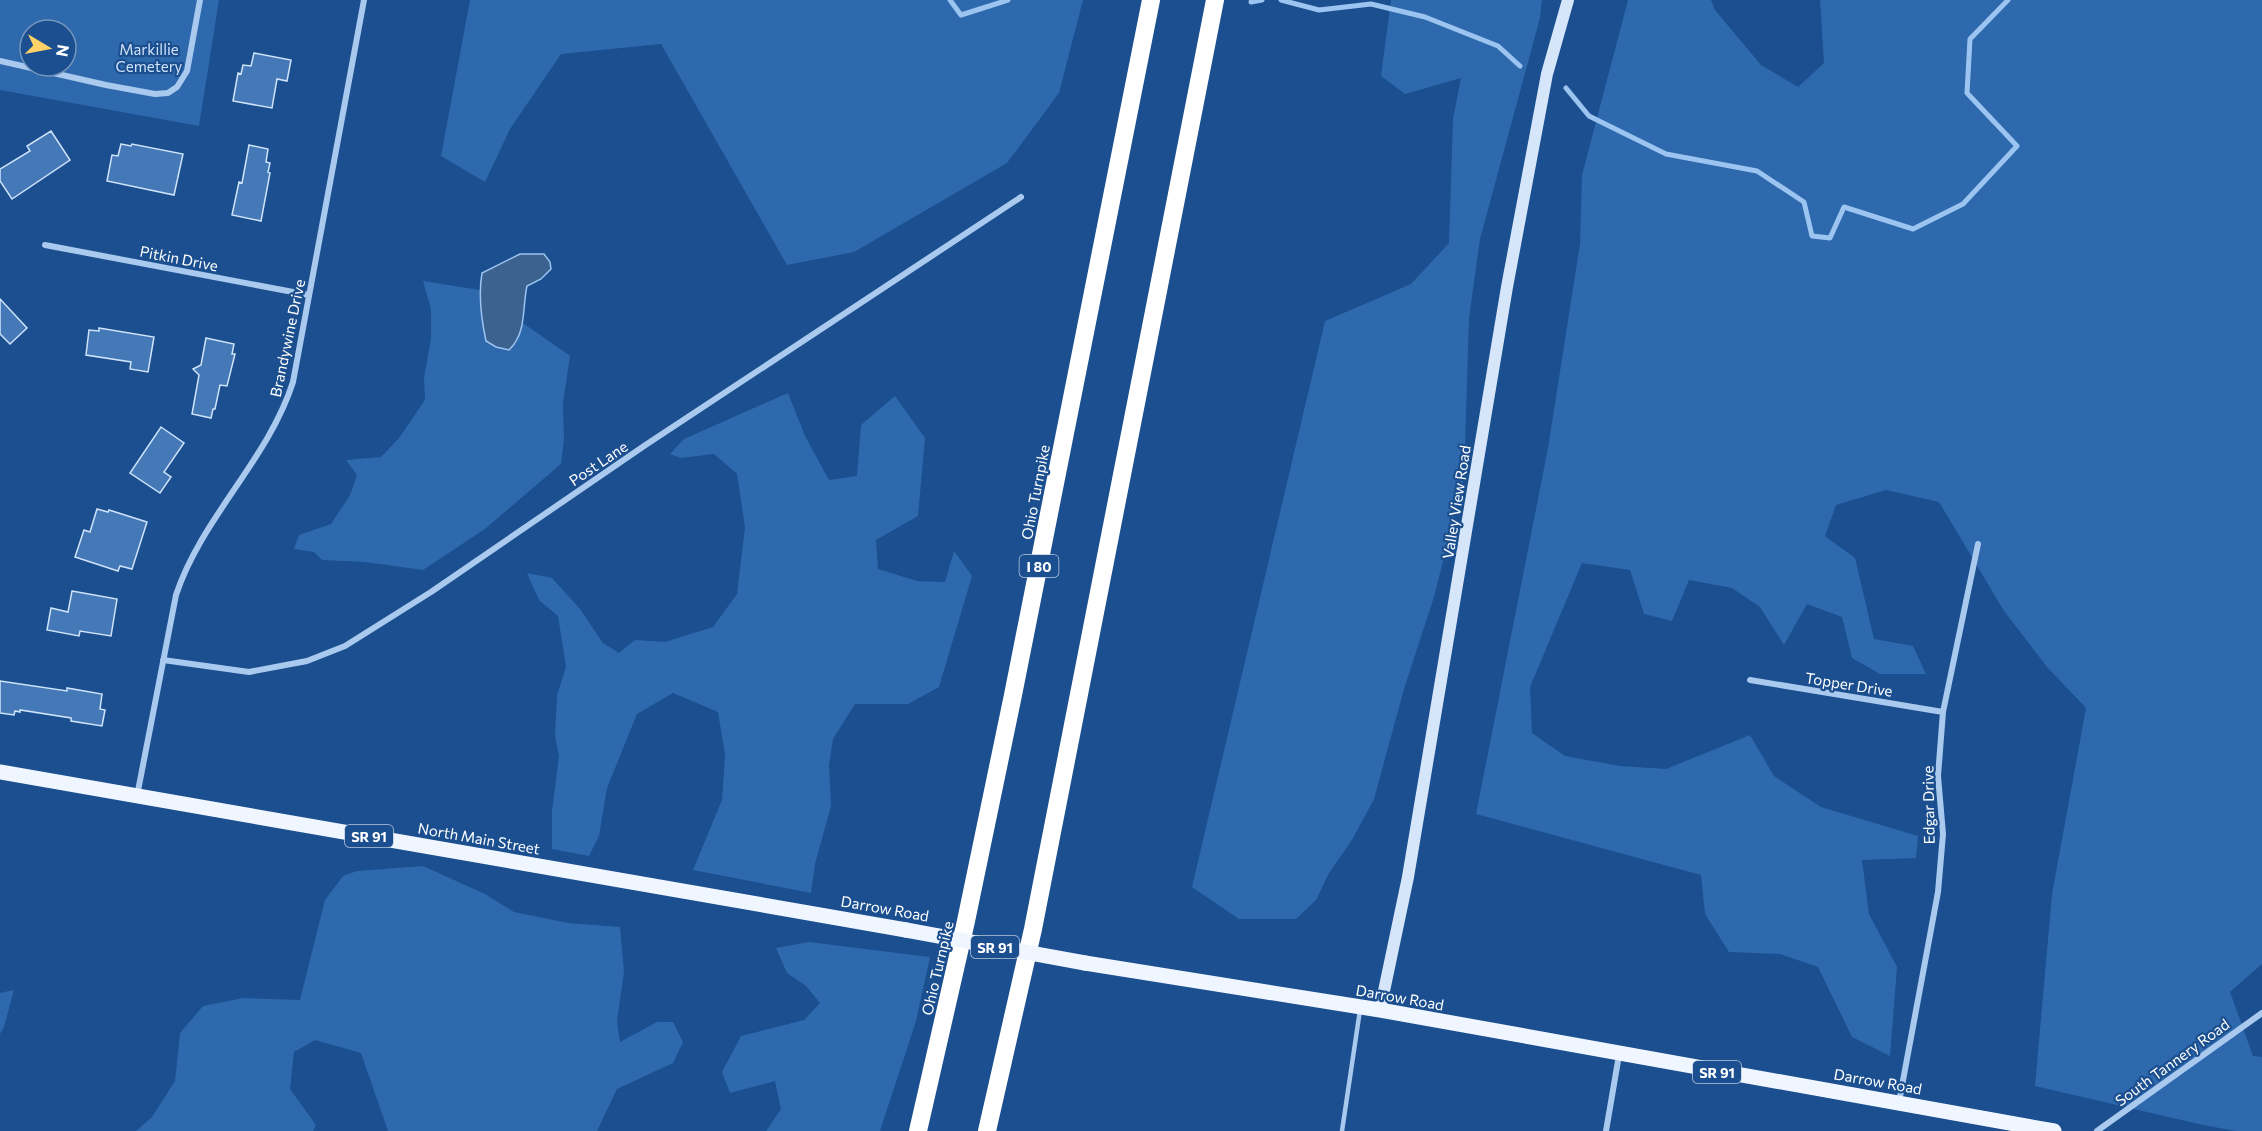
<svg xmlns="http://www.w3.org/2000/svg" width="2262" height="1131" viewBox="0 0 2262 1131" font-family="Commissioner,sans-serif">
  <style>
    .green { fill: #2e69ad; fill-rule: evenodd }
    .water { fill: #3c6290; stroke: #9cc4f0; stroke-width: 1.5 }
    .lines { fill: none; stroke-linecap: round; stroke-linejoin: round }
    .stream { stroke: #9cc4f0; stroke-width: 5 }
    .building { fill: #4478b7; stroke: #cfe3fa; stroke-width: 1.5 }
    .lane { stroke: #a9c9ee; stroke-width: 4.5 }
    .street { stroke: #a9c9ee; stroke-width: 6 }
    .secondary { stroke: #d6e6fa; stroke-width: 12 }
    .primary { stroke: #f0f6ff; stroke-width: 15 }
    .highway { stroke: #fff; stroke-width: 18 }
    .primary-bridge { stroke: #f0f6ff; stroke-width: 15 }
    .labels { text-anchor: middle; dominant-baseline: central; stroke-width: 4.5; stroke-linejoin: round; paint-order: stroke }
    .shield { fill: #1b4f8f; stroke: #bbcadd; stroke-width: 1.5 }
    .shield-label { font-size: 14px; font-weight: bold; fill: #fff }
    .park-label { font-size: 15px; fill: #cfe3fa; stroke: #1b4f8f }
    .street-label { font-size: 15px; fill: #fff; stroke: #1b4f8f }
  </style>
  <rect width="100%" height="100%" fill="#1b4f8f"/>
  <path class="green" d="M 0,0 L 219,0 L 199,126 L 0,90 ZM 30,30 L 66,30 L 66,66 L 30,66 Z
    M 470,0 L 1083,0 L 1059,93 L 1007,163 L 854,252 L 787,265 L 661,44 L 561,54 L 510,129 L 485,182 L 441,156 Z
    M 1391,0 L 1542,0 L 1540,18 L 1480,239 L 1469,318 L 1464,478 L 1434,597 L 1404,689 L 1374,799 L 1352,840 L 1329,873 L 1316,900 L 1296,919 L 1239,919 L 1192,887 L 1325,321 L 1411,284 L 1449,243 L 1453,119 L 1461,78 L 1405,94 L 1381,76 Z
    M 1628,0 L 1711,0 L 1715,10 L 1761,65 L 1798,87 L 1824,63 L 1820,0 L 2262,0 L 2262,964 L 2230,992 L 2253,1056 L 2262,1057 L 2262,1131 L 2236,1131 L 2203,1125 L 2035,1086 L 2052,894 L 2086,708 L 2047,667 L 2004,611 L 1939,502 L 1886,490 L 1836,505 L 1825,536 L 1855,558 L 1874,639 L 1913,646 L 1926,674 L 1880,674 L 1852,658 L 1842,617 L 1807,604 L 1784,645 L 1760,607 L 1732,588 L 1689,580 L 1672,621 L 1644,614 L 1630,570 L 1582,563 L 1530,687 L 1532,733 L 1565,756 L 1620,766 L 1666,769 L 1750,735 L 1774,776 L 1821,807 L 1918,836 L 1916,858 L 1862,860 L 1869,914 L 1897,967 L 1890,1056 L 1852,1037 L 1818,967 L 1780,954 L 1729,952 L 1705,914 L 1701,875 L 1476,814 L 1548,448 L 1580,244 L 1582,175 Z
    M 423,281 L 480,290 L 486,341 L 496,347 L 509,350 L 517,342 L 523,323 L 570,356 L 563,403 L 564,439 L 561,464 L 485,529 L 423,570 L 365,562 L 322,560 L 314,552 L 294,549 L 299,535 L 331,524 L 350,495 L 357,475 L 346,460 L 381,457 L 399,438 L 425,400 L 424,378 L 431,338 L 431,309 Z
    M 788,393 L 805,436 L 829,480 L 857,476 L 861,425 L 895,396 L 925,438 L 918,516 L 876,540 L 878,569 L 917,581 L 945,582 L 954,551 L 972,576 L 939,687 L 908,704 L 855,704 L 833,739 L 829,765 L 831,806 L 815,864 L 811,893 L 693,870 L 722,800 L 725,755 L 718,712 L 673,693 L 637,714 L 607,788 L 599,836 L 589,856 L 552,849 L 552,811 L 559,756 L 555,736 L 557,695 L 566,667 L 558,616 L 539,600 L 527,573 L 552,578 L 580,609 L 603,643 L 619,653 L 635,640 L 665,642 L 713,627 L 737,594 L 745,527 L 737,474 L 714,454 L 681,458 L 670,454 L 684,439 Z
    M 423,866 L 485,894 L 514,912 L 568,923 L 620,927 L 624,972 L 617,1021 L 620,1042 L 657,1022 L 673,1022 L 683,1042 L 673,1063 L 617,1089 L 597,1131 L 388,1131 L 361,1053 L 315,1040 L 294,1052 L 290,1089 L 316,1125 L 313,1131 L 136,1131 L 152,1117 L 175,1081 L 180,1033 L 203,1006 L 243,998 L 300,1000 L 325,900 L 343,876 L 357,871 Z
    M 809,942 L 930,957 L 916,1021 L 880,1131 L 766,1131 L 781,1109 L 775,1081 L 730,1093 L 722,1072 L 741,1036 L 804,1020 L 820,1003 L 806,986 L 787,973 L 776,948 Z
    M 14,990 L 4,1027 L 0,1034 L 0,993 Z"/>
  <path class="water" d="M 520,254 L 544,254 L 550,262 L 551,269 L 541,279 L 527,286 C 522,308 527,333 509,350 L 496,347 L 486,341 C 481,318 478,296 482,273 Z"/>
  <g class="lines">
    <path class="stream" d="M 950,0 L 961,15 L 1008,0
      M 1281,0 L 1319,10 L 1371,4 L 1425,17 L 1498,46 L 1520,66
      M 1251,2 L 1262,0
      M 1566,88 L 1589,116 L 1666,154 L 1757,171 L 1804,202 L 1812,236 L 1830,238 L 1844,207 L 1913,229 L 1963,204 L 2017,146 L 1967,93 L 1970,39 L 2008,0"/>
  </g>
  <path class="building" d="M 254,53 L 291,60 L 287,81 L 277,79 L 272,108 L 233,101 L 238,73 L 241,74 L 243,65 L 251,66 Z
    M 51,131 L 70,160 L 12,199 L 0,181 L 0,169 L 30,151 L 27,146 Z
    M 121,144 L 131,146 L 132,144 L 183,154 L 174,195 L 107,181 L 112,155 L 118,156 Z
    M 249,145 L 268,149 L 266,162 L 270,163 L 268,172 L 270,173 L 261,221 L 232,215 L 239,182 L 242,183 Z
    M 0,299 L 27,328 L 10,344 L 0,334 Z
    M 99,328 L 154,337 L 148,372 L 130,369 L 131,362 L 86,355 L 89,330 L 99,331 Z
    M 206,338 L 234,344 L 232,354 L 235,354 L 227,386 L 220,385 L 215,409 L 213,409 L 211,418 L 192,414 L 199,375 L 193,369 L 201,365 Z
    M 161,427 L 184,443 L 164,472 L 171,477 L 160,493 L 130,473 Z
    M 97,509 L 108,512 L 109,510 L 147,522 L 132,569 L 120,566 L 118,571 L 75,557 L 84,530 L 90,532 Z
    M 72,591 L 117,599 L 111,636 L 80,631 L 79,636 L 47,630 L 51,608 L 68,612 Z
    M 0,681 L 67,691 L 67,688 L 102,694 L 100,709 L 105,710 L 102,726 L 71,721 L 71,718 L 20,710 L 20,712 L 15,711 L 14,715 L 0,713 Z"/>
  <g class="lines">
    <path class="lane" d="M 1342,1131 L 1360,1010"/>
    <path class="street" d="M 0,61 L 106,85 L 155,94 L 168,93 L 177,87 L 187,71 L 200,0
      M 45,245 L 309,295
      M 163,660 L 249,672 L 307,661 L 345,646 L 431,592 L 644,446 L 1021,197
      M 1750,680 L 1943,712
      M 137,796 L 176,595 C 202,517 268,460 293,382 L 364,0
      M 1899,1102 L 1938,892 L 1943,834 L 1938,776 L 1943,712 L 1978,544
      M 1606,1131 L 1619,1055
      M 2097,1131 L 2262,1013"/>
    <path class="secondary" d="M 1380,1010 L 1408,877 L 1507,287 L 1547,74 L 1568,0"/>
    <path class="primary" d="M 0,772 L 906,930
      M 1085,963 L 1380,1010 L 2054,1131"/>
    <path class="highway" d="M 918,1131 L 966,921 L 1013,695 L 1151,0
      M 987,1131 L 1033,929 L 1215,0"/>
    <path class="primary-bridge" d="M 906,930 L 1085,963"/>
  </g>
  <g class="labels">
    <g class="shield">
      <rect x="1019.5" y="555" width="39" height="22" rx="4.5"/>
      <rect x="345" y="825" width="48" height="22" rx="4.5"/>
      <rect x="971" y="936" width="48" height="22" rx="4.5"/>
      <rect x="1693" y="1061" width="48" height="22" rx="4.5"/>
    </g>
    <g class="shield-label">
      <text x="1039" y="566">I 80</text>
      <text x="369" y="836">SR 91</text>
      <text x="995" y="947">SR 91</text>
      <text x="1717" y="1072">SR 91</text>
    </g>
    <g class="park-label">
      <text x="149" y="49">Markillie<tspan x="149" dy="17">Cemetery</tspan></text>
    </g>
    <g class="street-label">
      <text transform="translate(179 258) rotate(11)">Pitkin Drive</text>
      <text transform="translate(287 338) rotate(-78)">Brandywine Drive</text>
      <text transform="translate(598 463) rotate(-34)">Post Lane</text>
      <text transform="translate(1035 492) rotate(-79)">Ohio Turnpike</text>
      <text transform="translate(1456 502) rotate(-81)">Valley View Road</text>
      <text transform="translate(1849 684) rotate(9)">Topper Drive</text>
      <text transform="translate(1928 805) rotate(-91)">Edgar Drive</text>
      <text transform="translate(479 838) rotate(10)">North Main Street</text>
      <text transform="translate(885 908) rotate(10)">Darrow Road</text>
      <text transform="translate(937 968) rotate(-77)">Ohio Turnpike</text>
      <text transform="translate(1400 997) rotate(10)">Darrow Road</text>
      <text transform="translate(2172 1062) rotate(-36)">South Tannery Road</text>
      <text transform="translate(1878 1081) rotate(10)">Darrow Road</text>
    </g>
  </g>
  <g transform="translate(48 48) rotate(100)"><circle r="28" fill="#1b4f8f" stroke="#7695bc" stroke-width="1.5"/>
  <path d="M0-4.5L10 22L0 15L-10 22Z" fill="#ffd166"/>
  <text y="-9" font-size="16" font-weight="bold" text-anchor="middle" fill="#ffffff">N</text>
  </g>
</svg>
